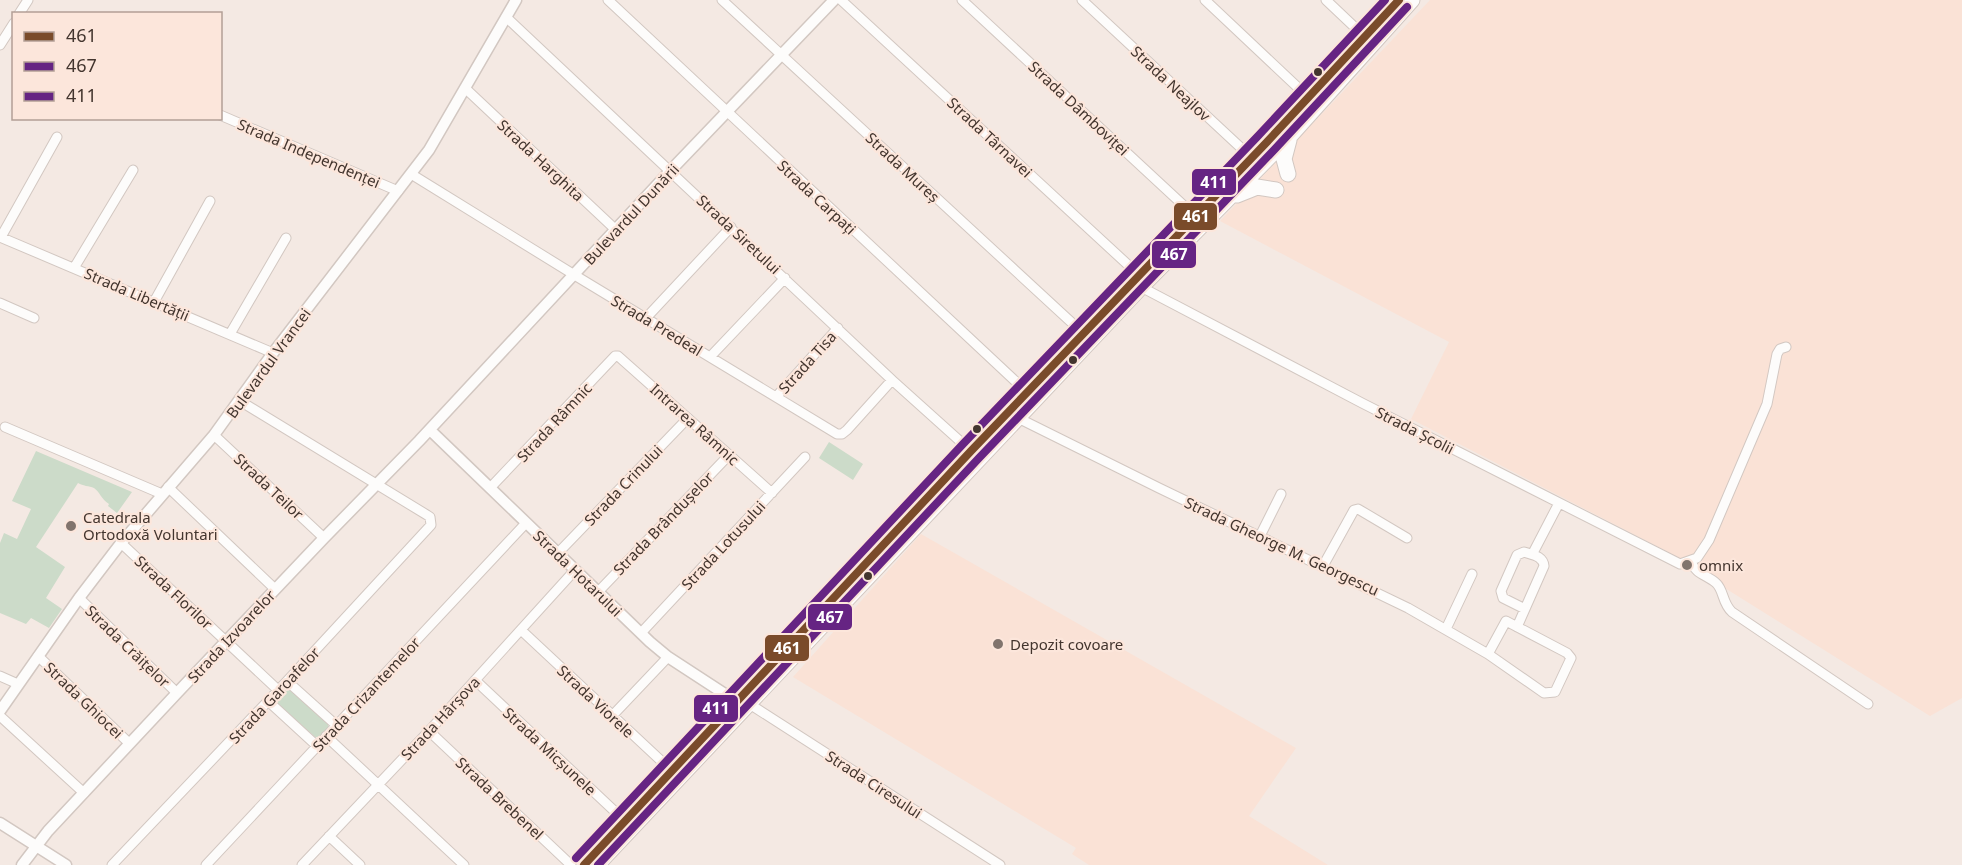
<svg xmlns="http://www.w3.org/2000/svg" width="1962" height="865" viewBox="0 0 1962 865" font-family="'Noto Sans',sans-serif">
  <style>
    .built { fill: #fae2d6 }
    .green { fill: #ccdbc9 }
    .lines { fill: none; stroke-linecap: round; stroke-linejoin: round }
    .minor-casing { stroke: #d2c7c1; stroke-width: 11 }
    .tertiary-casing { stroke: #d2c7c1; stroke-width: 13 }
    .trunk-casing { stroke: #d2c7c1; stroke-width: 17 }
    .minor { stroke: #fdfcfb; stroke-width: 9 }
    .tertiary { stroke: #fdfcfb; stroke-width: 10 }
    .trunk { stroke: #fdfcfb; stroke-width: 15 }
    .bus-1-casing { stroke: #fce6db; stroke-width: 12 }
    .bus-2-casing { stroke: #fce6db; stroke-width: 12 }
    .bus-3-casing { stroke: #fce6db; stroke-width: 12 }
    .bus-1 { stroke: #7a4b2a; stroke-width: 8 }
    .bus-2 { stroke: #662483; stroke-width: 8 }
    .bus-3 { stroke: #662483; stroke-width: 8 }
    .bus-dot { fill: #43352e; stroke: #fce6db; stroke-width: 2 }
    .poi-dot { fill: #81746d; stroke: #fce6db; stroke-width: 2 }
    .labels { text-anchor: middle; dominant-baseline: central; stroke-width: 4.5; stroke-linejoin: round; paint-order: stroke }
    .street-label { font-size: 15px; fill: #43352e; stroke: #fce6db }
    .poi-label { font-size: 15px; fill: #43352e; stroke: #fce6db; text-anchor: start }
    .line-badge { stroke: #fce6db; stroke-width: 2 }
    .badge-label { font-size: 16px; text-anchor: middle; font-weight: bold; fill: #fff }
  </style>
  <rect width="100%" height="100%" fill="#f4e9e3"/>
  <path class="built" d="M 1430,0 L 1962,0 L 1962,698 L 1930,716 L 1664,550 L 1411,419 L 1449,342 L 1220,221 Z
    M 921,534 L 1296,748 L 1249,816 L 1328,865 L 1089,865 L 1072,854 L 1076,848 L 793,677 Z"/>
  <path class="green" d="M 829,442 L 863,464 L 853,480 L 819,458 Z
    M 36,451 L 132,492 L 117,513 L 108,506 L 109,504 C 101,499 100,492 94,488 C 89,486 83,486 78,483 L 36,547 L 65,567 L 46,598 L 62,609 L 49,628 L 31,618 L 26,624 L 0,613 L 0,543 L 4,533 L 17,539 L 31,509 L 12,501 Z
    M 291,690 L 328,723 L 328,729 L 320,737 L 315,737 L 278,704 L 278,699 L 286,691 Z"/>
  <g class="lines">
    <g class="minor-casing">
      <path id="minor" d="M 608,0 L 1028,393
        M 722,0 L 1084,334
        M 841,0 L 1139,275
        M 962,0 L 1195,216
        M 1082,0 L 1254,160
        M 1205,0 L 1308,97
        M 1326,0 L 1364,36
        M 19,14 L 28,0
        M 506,17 L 892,380 L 971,451
        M 0,45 L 14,23
        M 466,89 L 616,230
        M 220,115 L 398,191
        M 411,174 L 581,279 L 837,434 L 842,434 L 847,430 L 892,380
        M 0,237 L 273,353
        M 1,237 L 57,137
        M 74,268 L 133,170
        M 1141,287 L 1362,403 L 1680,564 L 1697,558 L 1709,540 L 1767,404 L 1777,354 L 1780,349 L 1786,347
        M 154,302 L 210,201
        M 0,303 L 34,318
        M 646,318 L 731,227
        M 230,334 L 286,238
        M 710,357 L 785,278
        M 776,397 L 838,328
        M 1018,418 L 1159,488 L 1408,608 L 1488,654 L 1544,693 L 1555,692 L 1571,658 L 1567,653 L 1506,621 L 1488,654
        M 5,427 L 162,494
        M 214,435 L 324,538
        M 168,487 L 275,589
        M 490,488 L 615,356 L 618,356 L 772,493
        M 1260,536 L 1281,494
        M 121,543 L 278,690
        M 1534,551 L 1559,503
        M 558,553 L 688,418
        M 1691,561 C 1695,574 1707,575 1716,583 C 1724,590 1722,603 1732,612 L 1868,704
        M 1323,566 L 1354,510 L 1358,509 L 1407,538
        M 598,592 L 729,455
        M 79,598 L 177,693
        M 1517,627 L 1544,566 C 1543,556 1533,555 1524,552 L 1517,555 L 1501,591 L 1503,598 L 1525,609
        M 1446,629 L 1472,574
        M 521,630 L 672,771
        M 641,633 L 805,457
        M 38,656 L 129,743
        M 0,676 L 18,684
        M 475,680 L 625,821
        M 287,681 L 336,725
        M 268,701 L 317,746
        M 748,703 L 1000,865
        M 0,716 L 84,793
        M 612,716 L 668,657
        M 429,731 L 571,865
        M 326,736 L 464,865
        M 329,836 L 360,865
        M 112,865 L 287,681 L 431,525 L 430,517 L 427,515 L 240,401
        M 206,865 L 526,523
        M 302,865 L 429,731 L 575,570"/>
    </g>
    <g class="tertiary-casing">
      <path id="tertiary" d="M 430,430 L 650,642 L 668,657 L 737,702
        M 0,711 L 79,598 L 121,543 L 214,435 L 273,353 L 429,150 L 516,0
        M 0,823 L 66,865
        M 22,865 L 48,831 L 177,693 L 324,538 L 419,441 L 671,170 L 834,0"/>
    </g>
    <g class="trunk-casing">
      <path id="trunk" d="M 1288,174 L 1284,159 L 1289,140
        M 1237,195 L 1257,187 L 1276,190
        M 1176,236 L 1266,143 L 1386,13
        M 839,594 L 1013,408
        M 597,865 L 1141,287 L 1290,136 L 1412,0"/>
    </g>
    <use href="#minor" class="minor"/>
    <use href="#tertiary" class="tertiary"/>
    <use href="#trunk" class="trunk"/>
    <g class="bus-1-casing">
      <path id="bus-1" d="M 584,865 L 971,451 L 1266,143 L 1399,0"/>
    </g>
    <g class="bus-2-casing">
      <path id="bus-2" d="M 598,865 L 979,458 L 1274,150 L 1407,7"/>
    </g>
    <g class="bus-3-casing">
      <path id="bus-3" d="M 576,858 L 963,444 L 1258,136 L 1385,0"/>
    </g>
    <use href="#bus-1" class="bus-1"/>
    <use href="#bus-2" class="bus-2"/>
    <use href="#bus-3" class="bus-3"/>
  </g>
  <g class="bus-dot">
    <circle cx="1318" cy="72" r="5"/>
    <circle cx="1073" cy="360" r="5"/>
    <circle cx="977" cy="429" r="5"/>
    <circle cx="868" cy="576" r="5"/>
  </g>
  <g class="poi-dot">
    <circle cx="71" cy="526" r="6"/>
    <circle cx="1687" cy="565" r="6"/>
    <circle cx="998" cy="644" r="6"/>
  </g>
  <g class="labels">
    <g class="street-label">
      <text transform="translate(1171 83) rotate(43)">Strada Neajlov</text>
      <text transform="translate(1079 108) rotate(43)">Strada Dâmboviței</text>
      <text transform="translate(990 137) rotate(43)">Strada Târnavei</text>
      <text transform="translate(309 153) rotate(23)">Strada Independenței</text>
      <text transform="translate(541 160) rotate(43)">Strada Harghita</text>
      <text transform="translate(903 167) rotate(43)">Strada Mureș</text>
      <text transform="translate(817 197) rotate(43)">Strada Carpați</text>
      <text transform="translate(631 214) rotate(-47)">Bulevardul Dunării</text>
      <text transform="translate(739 234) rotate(43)">Strada Siretului</text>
      <text transform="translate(137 294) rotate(23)">Strada Libertății</text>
      <text transform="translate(657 325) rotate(31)">Strada Predeal</text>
      <text transform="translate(807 362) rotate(-48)">Strada Tisa</text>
      <text transform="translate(268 363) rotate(-54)">Bulevardul Vrancei</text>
      <text transform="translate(554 422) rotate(-47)">Strada Râmnic</text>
      <text transform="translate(695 424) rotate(42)">Intrarea Râmnic</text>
      <text transform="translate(1415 430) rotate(27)">Strada Școlii</text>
      <text transform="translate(623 485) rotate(-46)">Strada Crinului</text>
      <text transform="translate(269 486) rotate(43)">Strada Teilor</text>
      <text transform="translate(663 523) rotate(-46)">Strada Brândușelor</text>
      <text transform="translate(723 545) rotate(-47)">Strada Lotusului</text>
      <text transform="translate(1282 546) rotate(25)">Strada Gheorge M. Georgescu</text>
      <text transform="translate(578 573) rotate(44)">Strada Hotarului</text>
      <text transform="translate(174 592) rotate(43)">Strada Florilor</text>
      <text transform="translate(231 636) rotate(-47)">Strada Izvoarelor</text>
      <text transform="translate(128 646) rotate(44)">Strada Crăițelor</text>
      <text transform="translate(366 694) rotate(-47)">Strada Crizantemelor</text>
      <text transform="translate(274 695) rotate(-47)">Strada Garoafelor</text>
      <text transform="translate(84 700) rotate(44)">Strada Ghiocei</text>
      <text transform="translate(596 701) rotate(43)">Strada Viorele</text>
      <text transform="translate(440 718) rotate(-47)">Strada Hârșova</text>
      <text transform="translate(550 751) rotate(43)">Strada Micșunele</text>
      <text transform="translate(874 784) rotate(33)">Strada Ciresului</text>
      <text transform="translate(500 798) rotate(43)">Strada Brebenel</text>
    </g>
    <g class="poi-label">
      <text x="83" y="517">Catedrala<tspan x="83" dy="17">Ortodoxă Voluntari</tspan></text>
      <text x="1699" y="565">omnix</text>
      <text x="1010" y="644">Depozit covoare</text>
    </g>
  </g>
  <g class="line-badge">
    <rect x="1191" y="168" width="46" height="28" rx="6" fill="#662483"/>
    <rect x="1173" y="202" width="45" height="29" rx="6" fill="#7a4b2a"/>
    <rect x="1151" y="240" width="46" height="29" rx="6" fill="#662483"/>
    <rect x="807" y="603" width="46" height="28" rx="6" fill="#662483"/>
    <rect x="764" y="634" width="46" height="28" rx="6" fill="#7a4b2a"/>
    <rect x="693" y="694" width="46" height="29" rx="6" fill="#662483"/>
  </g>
  <g class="badge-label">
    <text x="1214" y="188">411</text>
    <text x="1196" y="222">461</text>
    <text x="1174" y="260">467</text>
    <text x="830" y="623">467</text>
    <text x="787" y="654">461</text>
    <text x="716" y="714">411</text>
  </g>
  <rect x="12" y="12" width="210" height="108" fill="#fce6db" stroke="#b29f96" stroke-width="1.5"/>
  <rect x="24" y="32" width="30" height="9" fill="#7a4b2a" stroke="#b29f96" stroke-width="1.5"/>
  <text x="66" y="42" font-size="18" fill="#43352e">461</text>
  <rect x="24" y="62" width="30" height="9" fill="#662483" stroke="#b29f96" stroke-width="1.5"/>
  <text x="66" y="72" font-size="18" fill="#43352e">467</text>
  <rect x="24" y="92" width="30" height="9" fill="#662483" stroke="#b29f96" stroke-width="1.5"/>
  <text x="66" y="102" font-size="18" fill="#43352e">411</text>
</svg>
